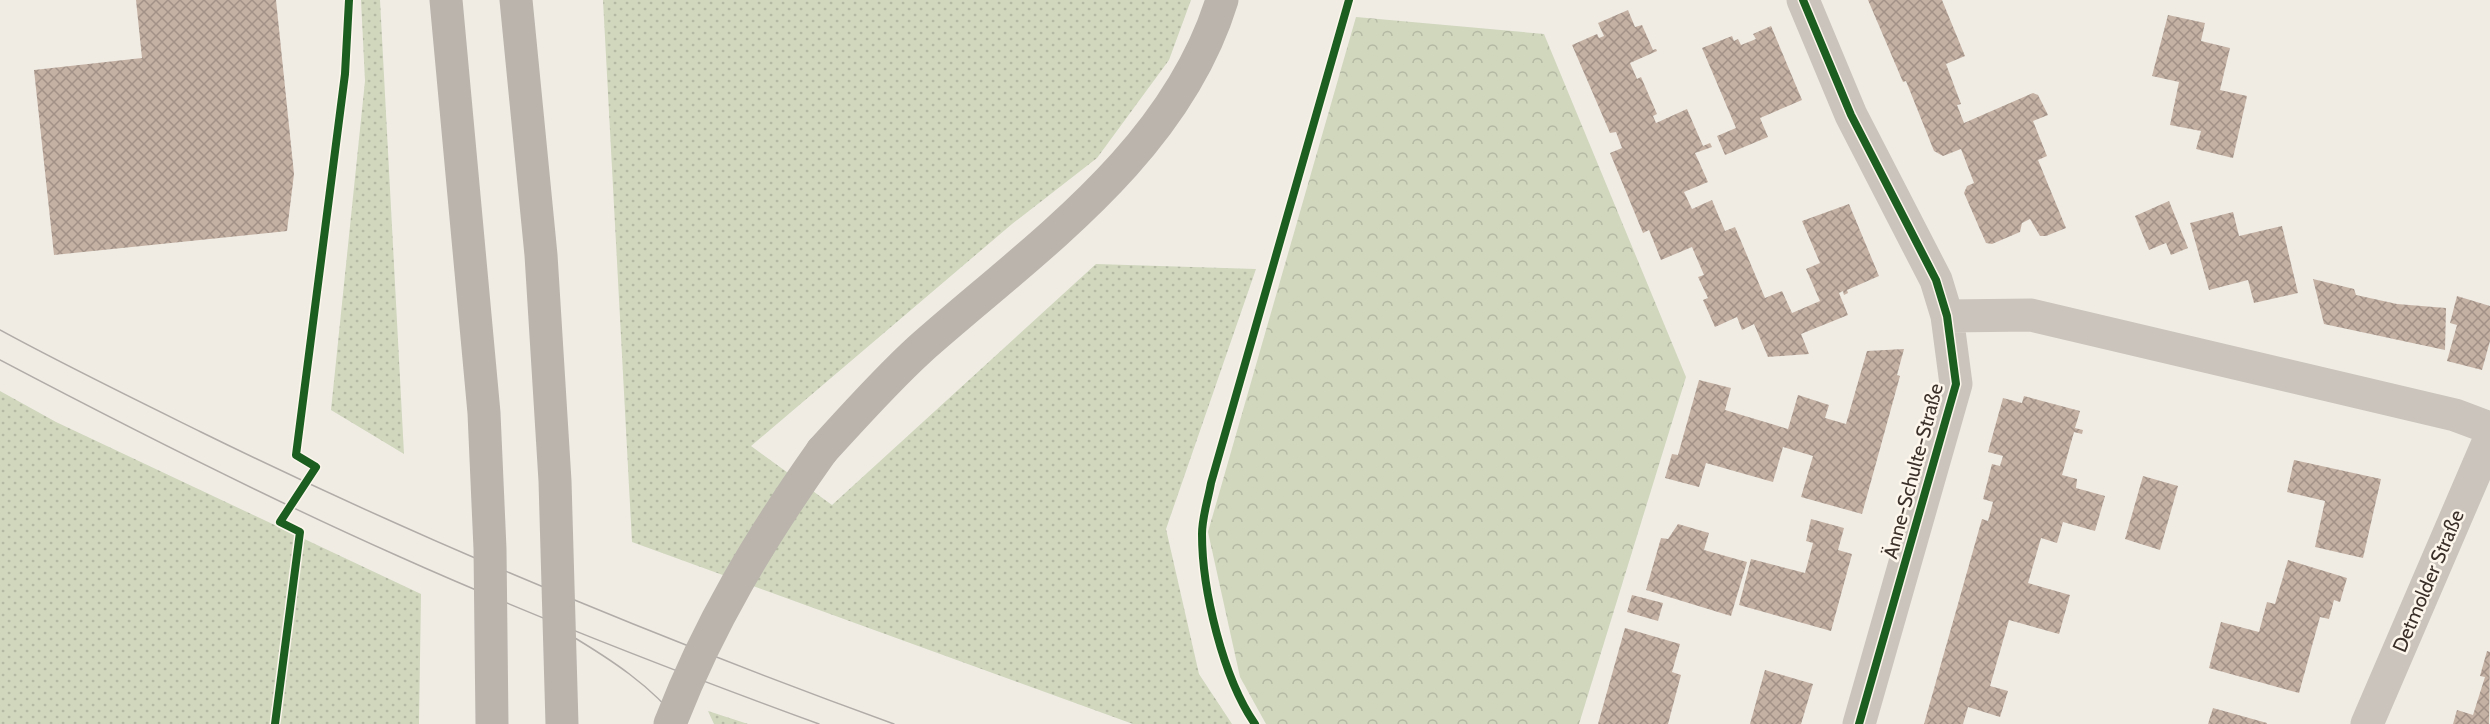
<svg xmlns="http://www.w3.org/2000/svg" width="2490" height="724" viewBox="0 0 2490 724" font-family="Cabin,sans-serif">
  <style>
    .grass { fill: url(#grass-dots) }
    .park { fill: url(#park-crowns) }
    .building { fill: url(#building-cross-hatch) }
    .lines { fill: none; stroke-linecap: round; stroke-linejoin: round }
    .minor { stroke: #cac4bc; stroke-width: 33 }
    .secondary { stroke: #bab4ad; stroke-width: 33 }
    .tram { stroke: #b1aca7; stroke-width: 1.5 }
    .secondary-bridge { stroke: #bab4ad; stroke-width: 33 }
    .cycleway-casing { stroke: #fcf6ec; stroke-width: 11 }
    .cycleway { stroke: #1b5e20; stroke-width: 8 }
    .labels { text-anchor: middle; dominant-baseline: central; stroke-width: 5; stroke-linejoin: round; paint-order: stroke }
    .street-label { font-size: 20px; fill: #3c312a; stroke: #fcf6ec }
  </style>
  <defs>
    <pattern id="grass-dots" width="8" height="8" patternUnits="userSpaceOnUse" patternTransform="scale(1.5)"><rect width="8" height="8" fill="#d0d7bd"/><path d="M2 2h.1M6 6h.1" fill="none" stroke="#b4b9a3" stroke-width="1.8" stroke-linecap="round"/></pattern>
    <pattern id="park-crowns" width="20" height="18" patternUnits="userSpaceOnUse" patternTransform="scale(1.5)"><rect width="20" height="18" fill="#d0d7bd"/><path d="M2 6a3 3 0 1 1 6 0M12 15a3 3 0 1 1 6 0" fill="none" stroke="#b4b9a3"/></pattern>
    <pattern id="building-cross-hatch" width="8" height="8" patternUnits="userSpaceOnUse" patternTransform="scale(1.5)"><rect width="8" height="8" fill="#c5b1a4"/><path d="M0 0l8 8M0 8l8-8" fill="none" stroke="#a19186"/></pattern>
  </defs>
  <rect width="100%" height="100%" fill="#f0ece4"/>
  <path class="grass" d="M 361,0 L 380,0 L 404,454 L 331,410 L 365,81 Z
    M 603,0 L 1191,0 L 1169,60 L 1097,158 L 1012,224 L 751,446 L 832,505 L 1096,264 L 1256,269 L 1166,529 L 1199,674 L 1232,724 L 1133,724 L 632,542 Z
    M 0,391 L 56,422 L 421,594 L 419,724 L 0,724 Z
    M 708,711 L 748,724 L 714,724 Z"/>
  <path class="park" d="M 1356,17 L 1544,34 L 1686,377 L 1579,724 L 1266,724 L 1240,677 L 1208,532 Z"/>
  <path class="building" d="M 136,0 L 276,0 L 294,174 L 287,231 L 54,255 L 34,70 L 142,58 Z
    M 1868,0 L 1942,0 L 1965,56 L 1946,64 L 1961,104 L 1957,105 L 1964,123 L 2033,93 L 2038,95 L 2048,115 L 2033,121 L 2047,156 L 2038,160 L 2066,228 L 2046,236 L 2040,236 L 2030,219 L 2022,223 L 2020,232 L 1992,244 L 1986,243 L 1964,193 L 1967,186 L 1974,183 L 1961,149 L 1943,156 L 1934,151 L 1906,81 L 1903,82 Z
    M 1628,10 L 1635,27 L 1642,25 L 1653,50 L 1656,49 L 1657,51 L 1630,63 L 1637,79 L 1641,77 L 1657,114 L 1653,116 L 1656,123 L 1687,109 L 1703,146 L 1710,143 L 1712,147 L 1695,153 L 1708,182 L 1684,192 L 1692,209 L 1712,200 L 1725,231 L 1735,227 L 1765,298 L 1782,291 L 1792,313 L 1820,301 L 1806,269 L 1820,263 L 1802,221 L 1849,204 L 1879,276 L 1847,290 L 1848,293 L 1844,295 L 1843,291 L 1839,293 L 1848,315 L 1801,334 L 1809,354 L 1768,357 L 1754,324 L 1742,330 L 1737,317 L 1715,327 L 1703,300 L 1708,298 L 1698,277 L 1704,275 L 1692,247 L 1661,260 L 1649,230 L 1643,233 L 1610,153 L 1622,148 L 1616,132 L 1610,133 L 1572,45 L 1597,34 L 1599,38 L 1604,36 L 1598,23 Z
    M 2168,15 L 2205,23 L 2201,41 L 2230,48 L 2220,90 L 2247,96 L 2233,158 L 2196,149 L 2201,131 L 2170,125 L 2179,82 L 2152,76 Z
    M 1771,26 L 1802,100 L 1760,118 L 1768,137 L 1725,155 L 1717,136 L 1736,128 L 1702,48 L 1732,36 L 1734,41 L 1738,39 L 1741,45 L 1756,39 L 1753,34 Z
    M 2169,201 L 2188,248 L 2171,255 L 2166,243 L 2149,250 L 2135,216 Z
    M 2233,212 L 2239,236 L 2282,226 L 2298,293 L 2254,303 L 2248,280 L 2209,290 L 2190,223 Z
    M 2313,279 L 2354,289 L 2356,295 L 2397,304 L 2446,308 L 2445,350 L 2324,324 Z
    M 2457,296 L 2490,306 L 2490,341 L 2482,370 L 2447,361 L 2457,325 L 2450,323 Z
    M 1904,349 L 1897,375 L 1900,376 L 1862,514 L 1801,497 L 1813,456 L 1783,447 L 1773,482 L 1706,463 L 1699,487 L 1665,478 L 1672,454 L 1678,455 L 1699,380 L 1731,388 L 1725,410 L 1788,429 L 1798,395 L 1829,405 L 1825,418 L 1846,424 L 1867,351 Z
    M 2024,396 L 2080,411 L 2075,428 L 2083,430 L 2082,434 L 2074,432 L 2062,475 L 2077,479 L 2076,488 L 2105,496 L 2095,531 L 2063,522 L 2057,543 L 2041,538 L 2028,583 L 2070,595 L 2059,634 L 2009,620 L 1990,686 L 2008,691 L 2000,717 L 1968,707 L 1963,724 L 1924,724 L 1982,519 L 1988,521 L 1993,502 L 1983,499 L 1992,464 L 2000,466 L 2003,456 L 1988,452 L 2003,398 L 2022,403 Z
    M 2294,460 L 2381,479 L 2363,558 L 2315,547 L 2325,501 L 2287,492 Z
    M 2143,476 L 2178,486 L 2160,550 L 2125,539 Z
    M 1811,519 L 1844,528 L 1838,550 L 1852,554 L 1831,631 L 1739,605 L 1751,559 L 1805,573 L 1813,543 L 1806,541 Z
    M 1678,524 L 1709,533 L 1704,550 L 1747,562 L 1731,616 L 1646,590 L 1661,538 L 1668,539 Z
    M 2288,560 L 2347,578 L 2340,602 L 2334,600 L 2329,619 L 2320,617 L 2299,693 L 2209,668 L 2221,622 L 2259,632 L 2267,602 L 2275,604 Z
    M 1632,595 L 1663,603 L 1658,621 L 1627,612 Z
    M 1625,628 L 1680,644 L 1672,672 L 1681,675 L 1668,724 L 1598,724 Z
    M 2487,651 L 2490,652 L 2489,724 L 2453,724 L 2457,710 L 2473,715 L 2485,677 L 2480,676 Z
    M 1765,670 L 1813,684 L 1801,724 L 1750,724 Z
    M 2213,708 L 2267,723 L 2267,724 L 2208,724 Z"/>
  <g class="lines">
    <path class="minor" d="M 1803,0 L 1851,115 L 1936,280 L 1947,316 L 1956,384 L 1859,724
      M 1947,316 L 2031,315 L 2455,415 L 2490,428
      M 2367,724 L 2490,438"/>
    <path class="secondary" d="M 822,451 C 854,416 885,381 920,349 C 1034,248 1175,153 1222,0"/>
    <path class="tram" d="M 0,330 C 66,366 134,399 201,432 C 427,543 658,638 894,724
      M 0,360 C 131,429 263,496 398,556 C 536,618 677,672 819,724
      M 570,635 C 610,659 652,686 681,724"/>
    <path class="secondary-bridge" d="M 446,0 L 484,413 L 490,549 L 492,724
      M 516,0 L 541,255 L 555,481 L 562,724
      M 670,724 C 708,625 761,537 822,451"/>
    <g class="cycleway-casing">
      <path id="cycleway" d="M 1803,0 L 1851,115 L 1936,280 L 1947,316 L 1956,384 L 1859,724
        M 275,724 L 300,532 L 280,522 L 316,467 L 296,455 L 345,74 L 349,0
        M 1255,724 C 1223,678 1202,590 1202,534 C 1202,517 1208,500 1211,483 L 1349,0"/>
    </g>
    <use href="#cycleway" class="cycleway"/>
  </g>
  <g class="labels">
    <g class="street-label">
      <text transform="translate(1913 471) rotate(-75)">Änne-Schulte-Straße</text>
      <text transform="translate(2428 581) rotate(-67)">Detmolder Straße</text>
    </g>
  </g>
</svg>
